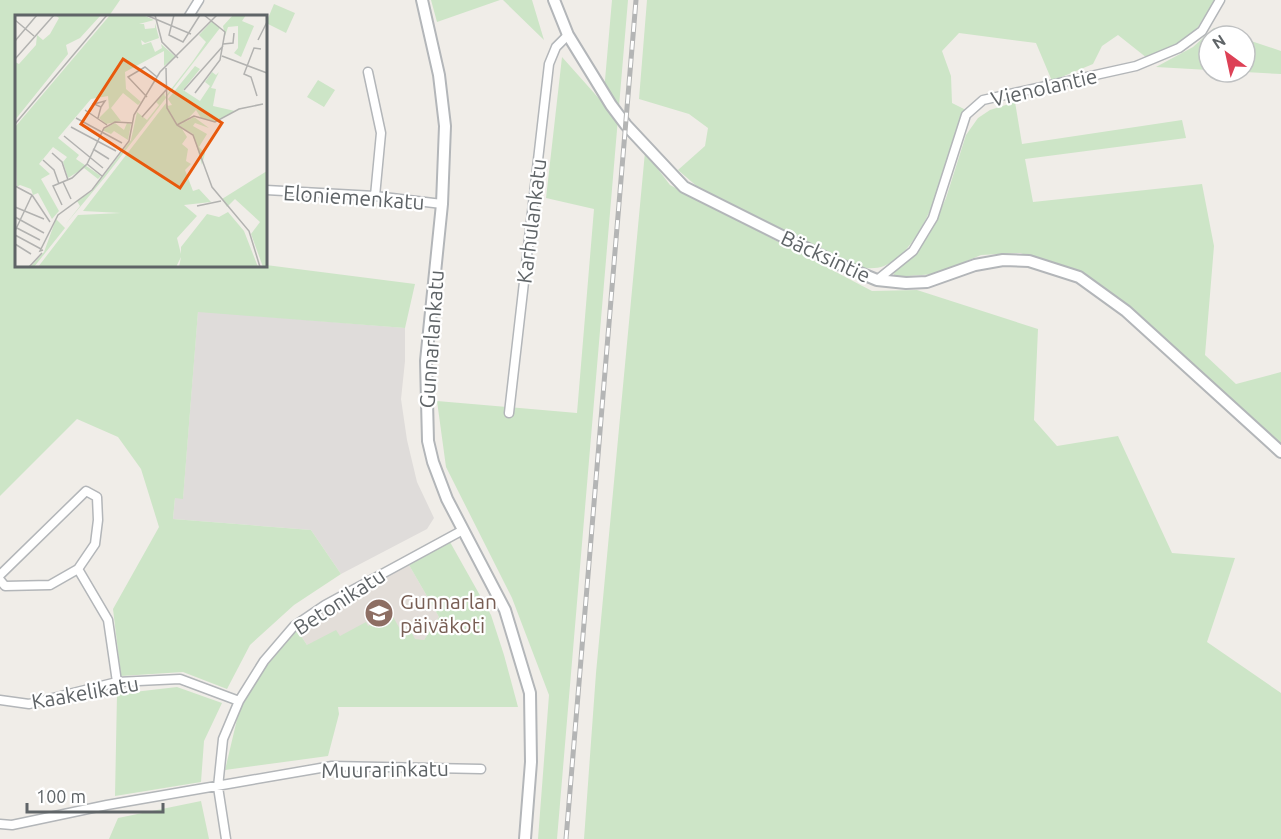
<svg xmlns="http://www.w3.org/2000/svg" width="1281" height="839" viewBox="0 0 1281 839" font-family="Ubuntu,sans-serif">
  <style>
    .industrial { fill: #dfdcda }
    .education { fill: #e3ded9 }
    .green { fill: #cde5c7 }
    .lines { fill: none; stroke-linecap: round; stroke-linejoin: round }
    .minor-casing { stroke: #b3b6b9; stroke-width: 11 }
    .tertiary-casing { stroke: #b3b6b9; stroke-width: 14 }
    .minor { stroke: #fff; stroke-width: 8 }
    .tertiary { stroke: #fff; stroke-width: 10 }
    .rail-casing { stroke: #b4b5b5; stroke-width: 5 }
    .rail { stroke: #fff; stroke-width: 3; stroke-dasharray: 9; stroke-linecap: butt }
    .labels { text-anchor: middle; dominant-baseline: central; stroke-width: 4.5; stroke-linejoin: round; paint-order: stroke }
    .street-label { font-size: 21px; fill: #5f6467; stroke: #fff }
    .education-label { font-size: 21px; fill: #785e54; stroke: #fff; text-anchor: start }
    .inset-road { fill: none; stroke: #b2b2b0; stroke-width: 1.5 }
    .view { fill: #e8590c; fill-opacity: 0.15; stroke: #e8590c; stroke-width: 3 }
    .inset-edge { fill: none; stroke: #5f6467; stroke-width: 3 }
  </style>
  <rect width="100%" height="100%" fill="#f0ede8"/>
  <path class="industrial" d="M 198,311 L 405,328 L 405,361 L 401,399 L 407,440 L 417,482 L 434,518 L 427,529 L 341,574 L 311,530 L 173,519 L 175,498 L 183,498 Z"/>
  <path class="education" d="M 409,565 L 439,617 L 424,640 L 313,654 L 297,630 L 327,609 Z"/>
  <path class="green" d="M 0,0 L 120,0 L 109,16 L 16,16 L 16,266 L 266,265 L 415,284 L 405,328 L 198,312 L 183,499 L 175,498 L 173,519 L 311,530 L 341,574 L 294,605 L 250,645 L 227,689 L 183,672 L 121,676 L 113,609 L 159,527 L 141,469 L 118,437 L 77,419 L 0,496 Z
    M 431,0 L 500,0 L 437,22 Z
    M 503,0 L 532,0 L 544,40 Z
    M 612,0 L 628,0 L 557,839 L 538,839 L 549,695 L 512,598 L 446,467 L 437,401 L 577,413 L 594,209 L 546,198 L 562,57 L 603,103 Z
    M 647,0 L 1215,0 L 1196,30 L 1174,46 L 1147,58 L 1118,35 L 1102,46 L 1093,64 L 1052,81 L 1036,43 L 959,33 L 942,51 L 951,76 L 952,103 L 966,110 L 961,118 C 947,161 929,247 884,266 C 878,269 868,268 861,268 L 700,189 L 678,170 L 705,146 L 708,128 L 689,114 L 639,99 Z
    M 274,4 L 295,13 L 286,33 L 266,23 Z
    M 1214,28 L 1237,36 L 1209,36 L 1209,70 L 1156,67 L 1193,47 Z
    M 1245,39 L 1281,51 L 1281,74 L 1245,72 Z
    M 318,80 L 335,90 L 324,107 L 307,97 Z
    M 1015,102 L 1022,144 L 1182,120 L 1186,138 L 1025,159 L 1033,202 L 1202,184 L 1214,246 L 1205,355 L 1236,384 L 1281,372 L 1281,443 L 1196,367 L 1079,272 L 1020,253 L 981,255 L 936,274 L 893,277 L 895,271 L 911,259 L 929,235 L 946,198 L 966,135 L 978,118 L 990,110 Z
    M 645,152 L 670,185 L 872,291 L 917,290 L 1038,329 L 1034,420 L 1057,446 L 1118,436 L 1172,553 L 1235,558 L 1207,642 L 1281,693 L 1281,839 L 584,839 L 596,673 Z
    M 450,542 L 491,615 L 504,655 L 518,707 L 338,707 L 339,714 L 328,756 L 225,770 L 239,711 L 263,670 L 297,630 L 307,645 L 336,630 L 340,636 L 366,622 L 368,626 L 391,613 L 401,631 L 409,628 L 415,639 L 424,640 L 439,617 L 409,565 Z
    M 177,687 L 222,703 L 204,741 L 201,782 L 115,796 L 117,694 Z
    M 201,801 L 209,839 L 109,839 L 118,818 Z"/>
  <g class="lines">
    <g class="minor-casing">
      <path id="minor" d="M 189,16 L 199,0
        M 368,72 L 381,133 L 375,196
        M 266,190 L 375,196 L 442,204
        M 877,280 L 913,251 L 933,218 L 966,115 L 983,100 L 1136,66 L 1179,48 L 1202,31 L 1220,0
        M 509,413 L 549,64 L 556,47 L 568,35
        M 78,569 L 108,620 L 117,682
        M 0,575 L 86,491 L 97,497 L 98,520 L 95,544 L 78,569 L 50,585 L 5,586 L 0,580
        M 0,700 L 29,704 L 117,682 L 180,679 L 239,701
        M 0,824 L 12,825 L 107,805 L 332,766 L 481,769
        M 226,839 L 218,787 L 223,739 L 239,701 L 264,661 L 294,626 L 325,605 L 463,530"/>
    </g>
    <g class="tertiary-casing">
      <path id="tertiary" d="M 422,0 L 439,75 L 445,126 L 442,204 L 426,361 L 428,441 L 433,462 L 447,499 L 505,610 L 530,693 L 531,762 L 525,839
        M 554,0 L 568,35 L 611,105 L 626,125 L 684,187 L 836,263 L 877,280 L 906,283 L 927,282 L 975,265 L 1003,260 L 1029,261 L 1079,277 L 1126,311 L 1281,452"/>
    </g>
    <use href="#minor" class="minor"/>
    <use href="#tertiary" class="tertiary"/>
    <g class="rail-casing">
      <path id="rail" d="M 566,839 L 636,0"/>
    </g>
    <use href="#rail" class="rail"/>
  </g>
  <defs>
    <g id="school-disc" transform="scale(1.5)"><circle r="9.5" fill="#8d6e63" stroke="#fff"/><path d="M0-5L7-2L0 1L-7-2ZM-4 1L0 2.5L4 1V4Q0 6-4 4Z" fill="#fff"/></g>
  </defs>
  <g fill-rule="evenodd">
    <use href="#school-disc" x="379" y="613"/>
  </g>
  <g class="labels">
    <g class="street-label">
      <text transform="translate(1044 87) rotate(-13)">Vienolantie</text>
      <text transform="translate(354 197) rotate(4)">Eloniemenkatu</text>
      <text transform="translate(531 221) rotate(-83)">Karhulankatu</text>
      <text transform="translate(826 256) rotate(25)">Bäcksintie</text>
      <text transform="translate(431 339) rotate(-86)">Gunnarlankatu</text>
      <text transform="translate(339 601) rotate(-33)">Betonikatu</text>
      <text transform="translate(85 692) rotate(-10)">Kaakelikatu</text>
      <text transform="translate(385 769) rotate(-1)">Muurarinkatu</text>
    </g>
    <g class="education-label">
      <text x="400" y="601">Gunnarlan<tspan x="400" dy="24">päiväkoti</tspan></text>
    </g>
  </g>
  <g transform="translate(15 15)">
    <rect width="252" height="252" fill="#f0ede8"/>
    <path d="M 40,0 L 86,0 L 65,23 L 51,30 L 53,39 L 0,105 L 0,47 L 4,49 L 21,30 L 22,20 L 28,25 L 35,19 L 44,3 ZM 95,0 L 128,0 L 139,5 L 124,9 L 129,9 L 130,14 L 140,13 L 140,8 L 144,23 L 130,28 L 126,25 L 127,30 L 136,27 L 140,37 L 147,33 L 146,29 L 161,42 L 149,51 L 149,36 L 110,57 L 111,74 L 126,87 L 123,90 L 108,78 L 96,93 L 106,106 L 91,109 L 84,103 L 94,93 L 93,81 L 76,84 L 43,123 L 64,140 L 61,144 L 86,161 L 83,164 L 69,153 L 53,163 L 48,147 L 52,142 L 38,132 L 24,149 L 35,159 L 26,164 L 44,196 L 37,204 L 23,178 L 18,180 L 16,174 L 5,170 L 2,172 L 0,112 ZM 218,0 L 231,0 L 227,6 L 239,11 L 226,42 L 219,38 L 223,33 L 223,11 L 213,12 L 210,21 L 208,11 ZM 197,6 L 205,13 L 90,162 L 50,210 L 65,191 L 62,186 L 77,176 L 116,125 L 122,97 L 132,105 L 144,90 L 141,87 L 149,77 L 150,82 L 178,46 L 191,27 L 184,20 ZM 180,51 L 185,54 L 168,75 L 185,86 L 195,71 L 190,67 L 197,57 L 201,60 L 204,57 L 196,73 L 201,74 L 198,91 L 220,96 L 199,107 L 186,103 L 181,95 L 170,107 L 179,102 L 194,113 L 180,108 L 178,111 L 192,119 L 184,132 L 190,138 L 187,150 L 178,119 L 163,110 L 169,108 L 163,109 L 152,91 L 157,90 L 153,84 ZM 151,88 L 172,122 L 167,129 L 173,134 L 171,146 L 176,149 L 170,155 L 178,176 L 184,174 L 196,187 L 169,190 L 182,201 L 162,223 L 166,239 L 166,232 L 192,199 L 204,202 L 213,197 L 229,216 L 243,252 L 164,252 L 166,242 L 161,252 L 23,252 L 63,200 L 106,198 L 68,196 ZM 100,108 L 109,115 L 112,108 L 116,109 L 113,125 L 99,116 L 96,119 L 87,115 ZM 252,156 L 252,252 L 248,252 L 236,219 L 245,207 L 220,184 L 212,192 L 207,184 ZM 41,204 L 50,213 L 19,252 L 15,252 L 29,237 Z" fill="#cde5c7"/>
    <path class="inset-road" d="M 131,0 L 176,19M 140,0 L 147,27 L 163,43M 159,0 L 154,20 L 168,27 L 185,0M 0,5 L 19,21M 243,25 L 252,7M 0,26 L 22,0M 208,29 L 218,28 L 219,18M 207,41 L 252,58M 0,44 L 39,0M 151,53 L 152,93 L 162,110 L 178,120 L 197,172 L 234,216 L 245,252M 169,75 L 208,31M 180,78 L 205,45 L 210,17 L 189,0M 242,81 L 236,62 L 229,59 L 239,33 L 246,34M 132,82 L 113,62 L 130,52 L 142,62M 70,95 L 92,110M 127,102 L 151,75M 61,103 L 107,128M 83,103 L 86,92 L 79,89 L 90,86 L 86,92M 0,109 L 92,0M 162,110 L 179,101 L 200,107 L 224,94 L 248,89M 56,112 L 101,136M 49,121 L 88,153M 78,134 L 94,144M 37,138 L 47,147 L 53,165M 28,145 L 39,155 L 44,169M 72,149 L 87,161M 48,167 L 56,184M 0,171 L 17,180M 17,180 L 35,207M 47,190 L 38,171 L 57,163 L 72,149 L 89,113 L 100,107 L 118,108M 182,191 L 206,186M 0,192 L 29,204M 0,202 L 29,218M 0,212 L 25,225M 0,216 L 17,180M 0,220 L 26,234M 0,229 L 16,239M 28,235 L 25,236 L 43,200 L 77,175 L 114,126 L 119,100 L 145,57 L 202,0M 14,252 L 27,238"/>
    <path class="view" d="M 108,44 L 207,108 L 165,173 L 66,109 Z"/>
    <rect width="252" height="252" class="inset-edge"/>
  </g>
  <g transform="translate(1227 54) rotate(327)"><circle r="28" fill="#ffffff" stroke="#bfc1c2" stroke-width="1.5"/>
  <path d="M0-4.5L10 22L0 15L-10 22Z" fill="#dd4156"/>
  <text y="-9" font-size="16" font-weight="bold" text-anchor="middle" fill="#5f6467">N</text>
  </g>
  <path d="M27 803v9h136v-9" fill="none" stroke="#5f6467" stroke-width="3"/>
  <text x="36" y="803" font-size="18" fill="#5f6467" stroke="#ffffff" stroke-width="4.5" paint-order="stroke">100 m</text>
</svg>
